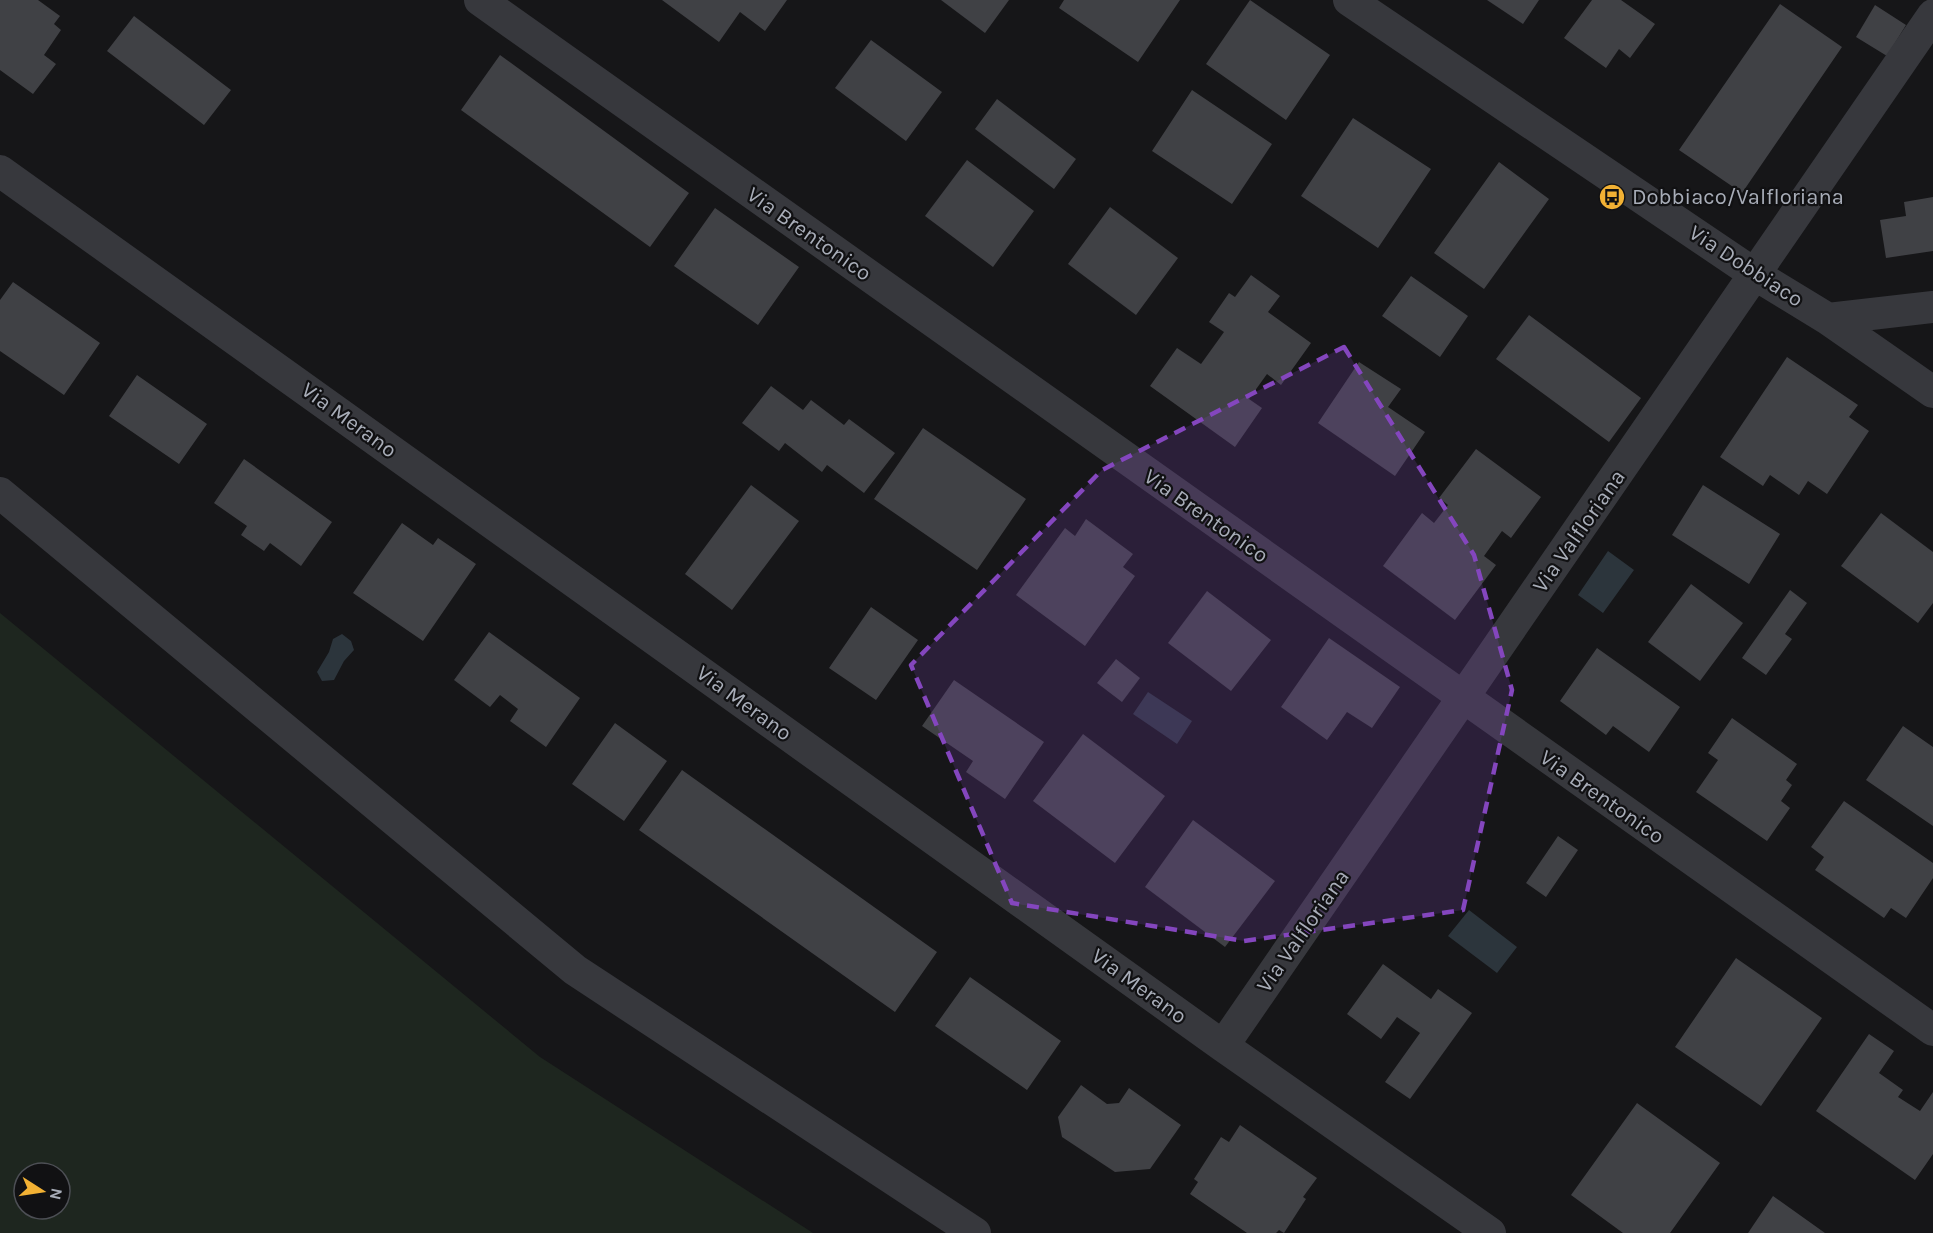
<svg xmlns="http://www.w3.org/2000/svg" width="1933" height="1233" viewBox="0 0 1933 1233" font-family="Karla,sans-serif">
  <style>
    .green { fill: #1e261f; fill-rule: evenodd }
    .water { fill: #2c353c }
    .building { fill: #404145 }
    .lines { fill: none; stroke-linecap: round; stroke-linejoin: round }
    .minor { stroke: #37383d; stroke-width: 32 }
    .marked { fill: #8446be; fill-opacity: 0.2; stroke: #8446be; stroke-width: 4.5; stroke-dasharray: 12 8; stroke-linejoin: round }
    .labels { text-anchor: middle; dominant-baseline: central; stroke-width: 4.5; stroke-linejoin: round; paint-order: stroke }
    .poi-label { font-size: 22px; fill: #a8adb8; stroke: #111113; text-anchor: start }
    .street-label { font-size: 22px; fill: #a8adb8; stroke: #111113 }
  </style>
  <rect width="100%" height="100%" fill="#161618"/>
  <path class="green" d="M 0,613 L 540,1057 L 813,1233 L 0,1233 ZM 24,1173 L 60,1173 L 60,1209 L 24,1209 Z"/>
  <path class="water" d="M 1608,551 L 1634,570 L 1603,613 L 1578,595 Z
    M 342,634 L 351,641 L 354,650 L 344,661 L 334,680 L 322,681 L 317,672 L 329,652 L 333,639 Z
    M 1148,692 L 1192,721 L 1177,744 L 1133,714 Z
    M 1469,910 L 1517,947 L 1497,973 L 1448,936 Z"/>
  <path class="building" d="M 0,0 L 38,0 L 60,16 L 54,24 L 61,30 L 44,55 L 56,64 L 33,94 L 0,70 Z
    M 662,0 L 787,0 L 765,31 L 740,12 L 719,42 Z
    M 941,0 L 1009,0 L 985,33 Z
    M 1064,0 L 1180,0 L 1138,62 L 1059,8 Z
    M 1250,0 L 1330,55 L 1286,120 L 1206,64 Z
    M 1487,0 L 1539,0 L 1523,24 Z
    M 1592,0 L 1621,0 L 1655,24 L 1630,58 L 1619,49 L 1606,68 L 1564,38 Z
    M 1780,4 L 1842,47 L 1742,193 L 1679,150 Z
    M 1875,5 L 1906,25 L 1887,56 L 1856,37 Z
    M 134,16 L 231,90 L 204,125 L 107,51 Z
    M 871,40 L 942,92 L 906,141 L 835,88 Z
    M 500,55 L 689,193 L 650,247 L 461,110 Z
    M 1192,90 L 1272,144 L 1232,204 L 1152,151 Z
    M 997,99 L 1076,159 L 1054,189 L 975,129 Z
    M 1353,118 L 1431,169 L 1378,248 L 1301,196 Z
    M 967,160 L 1034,211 L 993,267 L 925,216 Z
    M 1499,162 L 1549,199 L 1484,289 L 1434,253 Z
    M 1933,197 L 1933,251 L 1886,258 L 1880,220 L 1906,216 L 1904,202 Z
    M 1110,207 L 1178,258 L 1136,315 L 1068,264 Z
    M 715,208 L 799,267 L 758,325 L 674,266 Z
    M 1251,275 L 1280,296 L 1268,312 L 1311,343 L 1281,385 L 1267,374 L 1249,399 L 1262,408 L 1235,447 L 1150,386 L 1177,348 L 1201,364 L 1224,332 L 1209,322 L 1229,293 L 1235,297 Z
    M 1411,276 L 1468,316 L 1440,357 L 1382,316 Z
    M 13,282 L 100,343 L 64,395 L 0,351 L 0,300 Z
    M 1529,315 L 1641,398 L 1609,442 L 1496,359 Z
    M 1787,357 L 1858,405 L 1849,417 L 1869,431 L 1827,494 L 1808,481 L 1799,495 L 1770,475 L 1763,486 L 1720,457 Z
    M 1359,362 L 1401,389 L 1388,407 L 1425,432 L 1395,476 L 1318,423 Z
    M 137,375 L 207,424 L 179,464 L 109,416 Z
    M 771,386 L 803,410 L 811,400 L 844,425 L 849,419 L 895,453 L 864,493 L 827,465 L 822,472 L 785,443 L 779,451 L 742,423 Z
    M 923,428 L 1026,499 L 977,570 L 874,499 Z
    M 1476,449 L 1541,497 L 1511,538 L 1502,531 L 1484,556 L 1496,565 L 1455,620 L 1383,566 L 1422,513 L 1434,523 L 1448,505 L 1439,498 Z
    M 244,459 L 332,522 L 301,566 L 270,543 L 264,551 L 241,535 L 247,526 L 214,503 Z
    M 751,485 L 799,521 L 732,610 L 685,574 Z
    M 1703,485 L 1780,534 L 1749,584 L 1672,535 Z
    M 1881,513 L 1933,552 L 1933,603 L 1918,623 L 1841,566 Z
    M 1086,519 L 1133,554 L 1123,567 L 1135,576 L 1085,646 L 1016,595 L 1065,528 L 1075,536 Z
    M 402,523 L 433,545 L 438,538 L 476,564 L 423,641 L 353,593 Z
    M 1691,584 L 1743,623 L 1700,681 L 1648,642 Z
    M 1790,590 L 1807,603 L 1785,634 L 1792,639 L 1766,675 L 1742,658 Z
    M 1207,591 L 1271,640 L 1231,691 L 1168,643 Z
    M 871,607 L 918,640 L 876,700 L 829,668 Z
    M 489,632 L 580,698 L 546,747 L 510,721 L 518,709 L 500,695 L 490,707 L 454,680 Z
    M 1329,638 L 1400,687 L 1372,728 L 1347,712 L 1327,740 L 1281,707 Z
    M 1597,648 L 1680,707 L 1649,752 L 1613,726 L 1606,735 L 1560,701 Z
    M 1116,659 L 1140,678 L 1122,702 L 1097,683 Z
    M 954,680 L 1044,742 L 1005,799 L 966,772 L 973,761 L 922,726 Z
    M 1732,718 L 1797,764 L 1786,780 L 1792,785 L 1781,801 L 1790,808 L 1767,841 L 1696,792 L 1718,760 L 1708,753 Z
    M 615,723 L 667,761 L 624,821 L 572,784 Z
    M 1903,726 L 1933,747 L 1933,826 L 1866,780 Z
    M 1083,734 L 1165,796 L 1115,863 L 1033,801 Z
    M 682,770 L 937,952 L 895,1012 L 639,830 Z
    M 1844,801 L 1933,863 L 1933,878 L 1906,918 L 1891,908 L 1884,918 L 1815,870 L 1824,857 L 1811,847 Z
    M 1193,820 L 1275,881 L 1225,947 L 1145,887 Z
    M 1558,836 L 1578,850 L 1546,897 L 1526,883 Z
    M 1736,958 L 1822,1018 L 1761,1106 L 1675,1047 Z
    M 1383,964 L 1431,999 L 1438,989 L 1472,1013 L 1410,1099 L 1385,1082 L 1420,1033 L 1397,1017 L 1381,1039 L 1347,1014 Z
    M 970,977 L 1061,1041 L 1027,1090 L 935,1026 Z
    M 1869,1034 L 1894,1051 L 1879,1073 L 1903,1090 L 1898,1097 L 1920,1111 L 1933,1092 L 1933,1154 L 1915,1180 L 1816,1111 Z
    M 1081,1085 L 1107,1104 L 1119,1103 L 1129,1088 L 1181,1125 L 1150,1169 L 1115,1172 L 1062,1137 L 1058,1117 Z
    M 1637,1103 L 1720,1163 L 1670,1233 L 1623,1233 L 1571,1195 Z
    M 1240,1125 L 1317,1178 L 1303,1197 L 1306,1199 L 1284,1233 L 1279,1230 L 1276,1233 L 1247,1233 L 1190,1194 L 1198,1182 L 1194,1179 L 1221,1137 L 1229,1142 Z
    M 1773,1196 L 1825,1233 L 1748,1233 Z"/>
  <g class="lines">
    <path class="minor" d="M 480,0 L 1933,1030
      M 1349,0 L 1756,275 L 1828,319 L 1933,392
      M 0,171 L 1223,1046 L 1490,1233
      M 1828,319 L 1933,307
      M 0,493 L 575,970 L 975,1233
      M 1223,1046 L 1933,15"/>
  </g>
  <path class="marked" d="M 1344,347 L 1474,555 L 1512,690 L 1463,910 L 1244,941 L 1012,903 L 911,665 L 1102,470 Z"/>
  <defs>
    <g id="bus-disc" transform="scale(1.35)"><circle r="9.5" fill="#f2b134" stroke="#111113"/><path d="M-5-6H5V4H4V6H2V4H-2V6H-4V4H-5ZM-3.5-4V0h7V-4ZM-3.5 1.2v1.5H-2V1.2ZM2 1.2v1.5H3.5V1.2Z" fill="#111"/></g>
  </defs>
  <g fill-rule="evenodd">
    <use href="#bus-disc" x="1612" y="197"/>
  </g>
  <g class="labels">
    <g class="poi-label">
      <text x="1632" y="197">Dobbiaco/Valfloriana</text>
    </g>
    <g class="street-label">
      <text transform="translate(809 234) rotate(35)">Via Brentonico</text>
      <text transform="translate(1746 266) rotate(33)">Via Dobbiaco</text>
      <text transform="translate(349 420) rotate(36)">Via Merano</text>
      <text transform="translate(1206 516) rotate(35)">Via Brentonico</text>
      <text transform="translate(1579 531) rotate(-55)">Via Valfloriana</text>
      <text transform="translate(744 703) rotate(36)">Via Merano</text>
      <text transform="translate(1602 797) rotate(35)">Via Brentonico</text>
      <text transform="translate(1303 931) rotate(-55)">Via Valfloriana</text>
      <text transform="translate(1139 986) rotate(36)">Via Merano</text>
    </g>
  </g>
  <g transform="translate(42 1191) rotate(102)"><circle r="28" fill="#111113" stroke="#4d4f55" stroke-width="1.5"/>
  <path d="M0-4.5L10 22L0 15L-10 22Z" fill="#f2b134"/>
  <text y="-9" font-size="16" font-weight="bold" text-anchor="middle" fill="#a8adb8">N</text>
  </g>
</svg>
